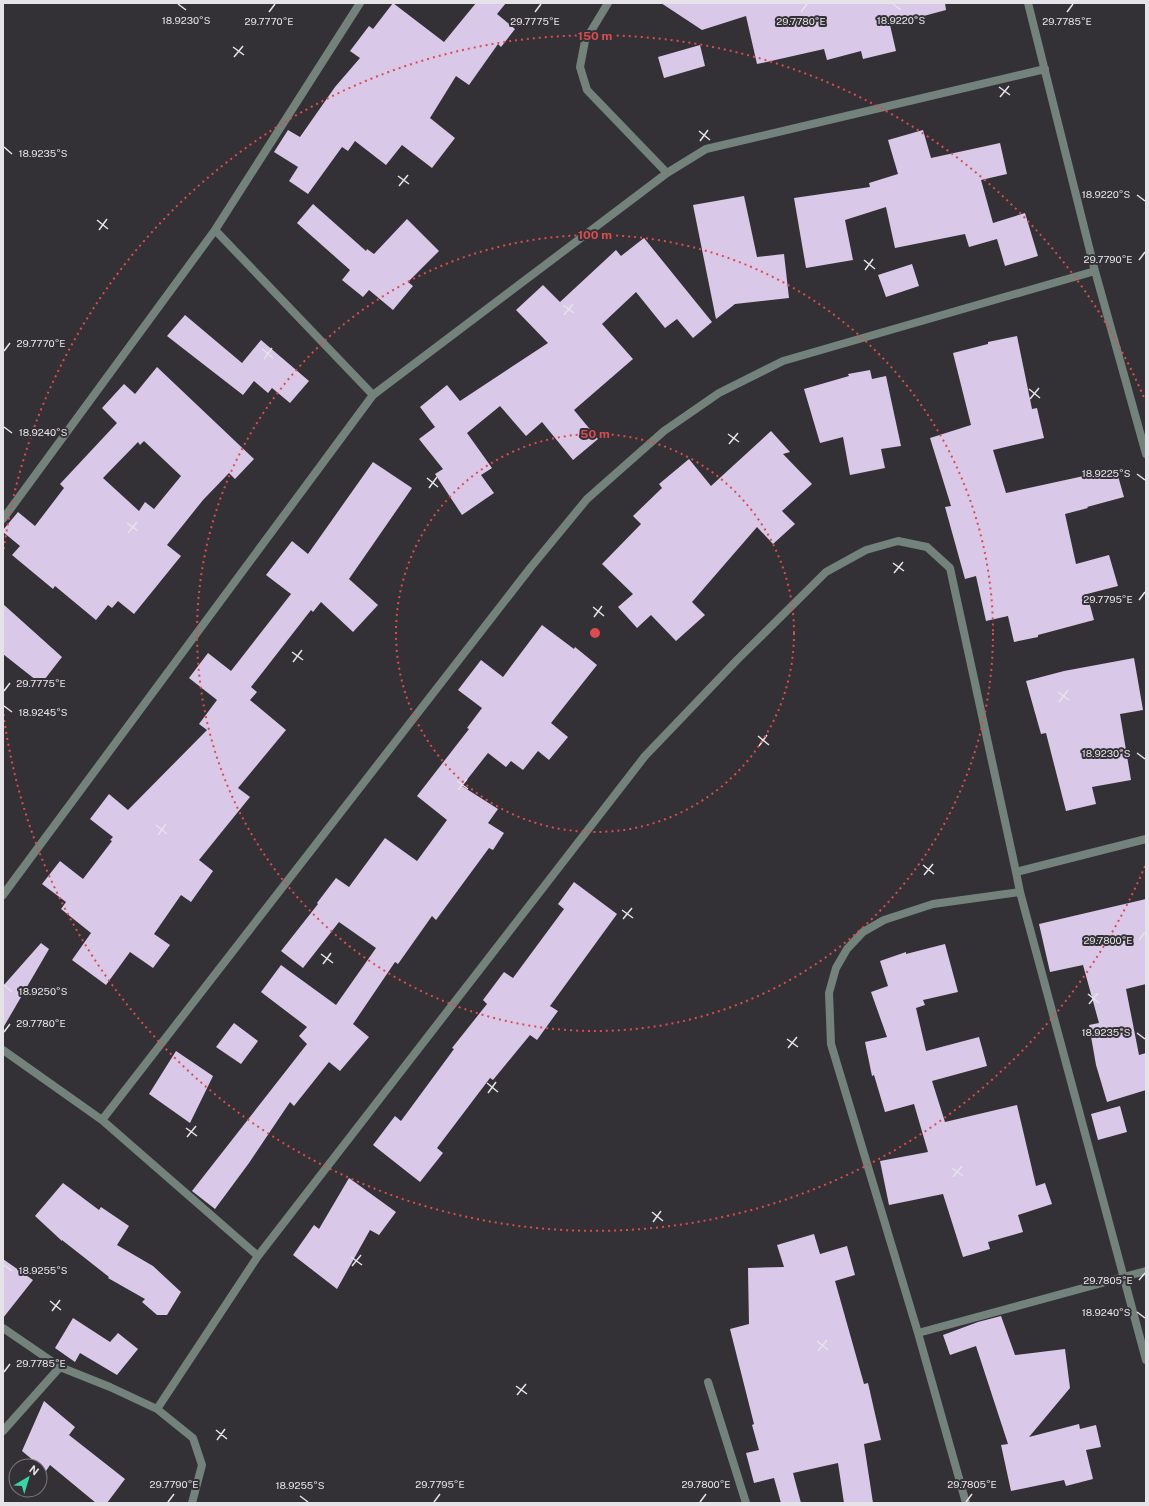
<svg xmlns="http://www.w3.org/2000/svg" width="1149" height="1506" viewBox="0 0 1149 1506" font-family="'Public Sans',sans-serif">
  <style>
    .building { fill: #dac8e9; fill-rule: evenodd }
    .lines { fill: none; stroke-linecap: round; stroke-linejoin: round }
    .minor { stroke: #73837c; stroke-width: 8 }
    .ticks { fill: none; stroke: #e5e3e7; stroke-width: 1.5 }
    .ring { fill: none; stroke: #d94d4e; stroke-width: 2; stroke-dasharray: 2 4 }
    .ticks-label { font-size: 10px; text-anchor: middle; fill: #e5e3e7; stroke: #343136; stroke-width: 4; stroke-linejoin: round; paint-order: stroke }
    .centre { fill: #d94d4e; stroke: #343136; stroke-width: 2 }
    .ring-label { font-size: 12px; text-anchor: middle; font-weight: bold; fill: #d94d4e; stroke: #343136; stroke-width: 4; stroke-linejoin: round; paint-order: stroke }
  </style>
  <rect width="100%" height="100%" fill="#343136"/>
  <path class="building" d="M 393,3 L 444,42 L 476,3 L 506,3 L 497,14 L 515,29 L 501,47 L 498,44 L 469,85 L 456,76 L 430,118 L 455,138 L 432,168 L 402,145 L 386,165 L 355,141 L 348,151 L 342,147 L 308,194 L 289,181 L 298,167 L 274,152 L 288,130 L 300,137 L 335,87 L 360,58 L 350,51 L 369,26 L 373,29 Z
    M 661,3 L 945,3 L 946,10 L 890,25 L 896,51 L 863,59 L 861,51 L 827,60 L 824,49 L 757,64 L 746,16 L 702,30 Z
    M 700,45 L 705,66 L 664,78 L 658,57 Z
    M 923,130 L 931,158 L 1000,143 L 1007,174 L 981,180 L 993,223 L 1025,213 L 1038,256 L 1005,266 L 997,239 L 969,247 L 965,234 L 895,248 L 886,207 L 845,220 L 853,260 L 806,268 L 794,198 L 870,187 L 869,183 L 898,174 L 888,140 Z
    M 744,196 L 757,257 L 784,254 L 789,298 L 735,304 L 716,319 L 693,205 Z
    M 313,204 L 366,251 L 367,249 L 374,254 L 407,219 L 439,251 L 408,282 L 413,286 L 393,310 L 369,290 L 363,297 L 342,280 L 350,270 L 297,223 Z
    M 644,238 L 712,322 L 693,338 L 677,319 L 665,328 L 636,292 L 602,324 L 633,359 L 574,410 L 598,439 L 573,460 L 542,422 L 526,436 L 500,406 L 467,433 L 492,468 L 481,475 L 494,493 L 462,515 L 435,474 L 443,469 L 419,439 L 435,427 L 420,407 L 447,385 L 460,401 L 548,343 L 516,310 L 543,285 L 560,302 L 616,250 L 621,256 Z
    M 912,264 L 919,286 L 886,297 L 878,275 Z
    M 185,315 L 242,363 L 261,340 L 309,381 L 290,403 L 272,388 L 268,393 L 254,381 L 243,395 L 167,336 Z
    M 1017,336 L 1032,409 L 1037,408 L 1044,438 L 993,450 L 1006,493 L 1116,469 L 1124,497 L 1087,507 L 1088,508 L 1065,514 L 1076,564 L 1109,555 L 1118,586 L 1087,594 L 1094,620 L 1038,635 L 1038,637 L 1014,642 L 1008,616 L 986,621 L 976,576 L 965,579 L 945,507 L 951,506 L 930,438 L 971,425 L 953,353 L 988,344 L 988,342 Z
    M 157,367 L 254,459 L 235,479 L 229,473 L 203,500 L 167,545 L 181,556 L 134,614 L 118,601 L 112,608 L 108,605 L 96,620 L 55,586 L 53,589 L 12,555 L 20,546 L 3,532 L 3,530 L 18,512 L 35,526 L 64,488 L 60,484 L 117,423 L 102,408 L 124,384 L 135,394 ZM 144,441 L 181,476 L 154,509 L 145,502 L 139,511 L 103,478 L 138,442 L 140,445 Z
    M 870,370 L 872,379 L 886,376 L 901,446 L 881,449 L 885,468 L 850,475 L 843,437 L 820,443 L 804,389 L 849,376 L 848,374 Z
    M 771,431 L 790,452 L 783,454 L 812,484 L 782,511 L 795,524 L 773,544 L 757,527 L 692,602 L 705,615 L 676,641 L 651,615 L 637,628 L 618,607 L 633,594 L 602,564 L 641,524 L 633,516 L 662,488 L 659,484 L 689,459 L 711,486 Z
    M 373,462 L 412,488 L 349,579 L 378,605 L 353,632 L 321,602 L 313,612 L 311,610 L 251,687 L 257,692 L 250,700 L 286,730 L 238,788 L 250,797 L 199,860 L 213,871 L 191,902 L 181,895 L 154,934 L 170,945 L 153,968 L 130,952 L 106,985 L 72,960 L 91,933 L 61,909 L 66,902 L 42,884 L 60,861 L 83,879 L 112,841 L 110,840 L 113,837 L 90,819 L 109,794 L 128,810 L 207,730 L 199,724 L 217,700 L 189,678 L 208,653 L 231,671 L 291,594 L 266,575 L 292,541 L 308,554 Z
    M 3,604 L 62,657 L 41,684 L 3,654 Z
    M 542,625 L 574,649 L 575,647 L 597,665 L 551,723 L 568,737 L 549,760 L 538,751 L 523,770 L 511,761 L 506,767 L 488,753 L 462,786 L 498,809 L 488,823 L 504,833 L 493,850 L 489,848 L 436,920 L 432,916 L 398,964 L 395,962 L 353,1024 L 369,1037 L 340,1071 L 329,1062 L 294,1106 L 290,1102 L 249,1163 L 215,1209 L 192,1191 L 307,1044 L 299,1036 L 307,1027 L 261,992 L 281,965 L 336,1005 L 376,948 L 339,922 L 303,968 L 281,951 L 318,904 L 317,903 L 336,878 L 349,887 L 385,838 L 417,861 L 447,820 L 417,796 L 469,729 L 467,728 L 482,708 L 458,690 L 481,660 L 503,677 Z
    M 1134,658 L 1143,710 L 1120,714 L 1131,780 L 1092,787 L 1096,804 L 1066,811 L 1046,733 L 1041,734 L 1026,681 L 1064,671 Z
    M 574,882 L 617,914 L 550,1006 L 558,1011 L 537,1040 L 530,1035 L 493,1080 L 490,1078 L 437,1148 L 443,1153 L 420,1182 L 373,1145 L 395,1116 L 401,1121 L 454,1049 L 452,1048 L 487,1004 L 483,1000 L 504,972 L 513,978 L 564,909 L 558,904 Z
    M 1146,899 L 1146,984 L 1126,989 L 1139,1055 L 1146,1053 L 1146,1090 L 1107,1102 L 1096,1065 L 1089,1025 L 1099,1023 L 1083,965 L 1050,972 L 1039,924 Z
    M 41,943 L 49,949 L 3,1028 L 3,986 Z
    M 945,944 L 958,992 L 923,1000 L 925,1005 L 916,1008 L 926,1051 L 979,1037 L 987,1066 L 932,1081 L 945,1122 L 1017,1105 L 1036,1186 L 1045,1183 L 1052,1204 L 1018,1215 L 1023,1232 L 988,1242 L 990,1249 L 963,1257 L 943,1194 L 889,1205 L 880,1161 L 928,1152 L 914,1104 L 885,1112 L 874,1075 L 872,1076 L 865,1042 L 887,1037 L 871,992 L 888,986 L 880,961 L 906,952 L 906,954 Z
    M 234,1023 L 258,1041 L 241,1064 L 216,1047 Z
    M 176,1051 L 213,1076 L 190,1123 L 149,1094 Z
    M 1120,1106 L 1127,1132 L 1098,1140 L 1091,1114 Z
    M 349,1178 L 396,1212 L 379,1235 L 370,1230 L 337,1289 L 293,1255 L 314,1225 L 319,1229 Z
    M 63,1183 L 99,1210 L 101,1207 L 129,1226 L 117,1245 L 153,1266 L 181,1292 L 167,1315 L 157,1315 L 142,1302 L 145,1299 L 108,1278 L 109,1277 L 62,1240 L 62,1241 L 35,1216 Z
    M 814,1234 L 820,1254 L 847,1246 L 855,1275 L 835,1281 L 864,1384 L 868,1383 L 881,1440 L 864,1444 L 873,1503 L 844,1503 L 838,1463 L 793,1473 L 801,1503 L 781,1503 L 774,1478 L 754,1483 L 746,1453 L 759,1450 L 752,1425 L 754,1424 L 730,1329 L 749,1324 L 748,1268 L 784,1267 L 777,1245 Z
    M 3,1259 L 33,1280 L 3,1318 Z
    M 1001,1316 L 1015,1355 L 1065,1349 L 1070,1388 L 1029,1437 L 1079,1424 L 1080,1429 L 1096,1425 L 1101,1447 L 1086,1450 L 1093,1479 L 1066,1486 L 1064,1480 L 1011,1491 L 1001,1445 L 1008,1444 L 976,1346 L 950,1355 L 943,1335 L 978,1322 Z
    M 73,1318 L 110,1342 L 118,1333 L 138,1349 L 117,1375 L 80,1353 L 75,1362 L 55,1348 Z
    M 44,1401 L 75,1427 L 69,1435 L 125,1479 L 107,1503 L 96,1503 L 50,1465 L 46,1471 L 22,1451 Z"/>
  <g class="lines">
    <path class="minor" d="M 608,3 L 585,41 L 580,67 L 587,90 L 667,173
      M 1028,3 L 1095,271 L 1146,454
      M 215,230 L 373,395
      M 3,519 L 215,230 L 360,3
      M 1146,839 L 1016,872 L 1020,892 L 1146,1360
      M 3,895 L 373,395 L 667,173 L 706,149 L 1045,69
      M 3,1050 L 102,1120 L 258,1256
      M 102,1120 L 531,567 L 587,499 L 664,431 L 719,393 L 783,361 L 1095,271
      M 3,1328 L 60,1367 L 110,1387 L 157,1409 L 193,1438 L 202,1465 L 192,1503
      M 918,1333 L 1146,1271
      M 708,1382 L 746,1503
      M 157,1409 L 258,1256 L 645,756 L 738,659 L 826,572 L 866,550 L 898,541 L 927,547 L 950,568 L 1016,872
      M 3,1431 L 60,1367
      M 966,1503 L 918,1333 L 831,1044 L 829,993 L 836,968 L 847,949 L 863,932 L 884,920 L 933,904 L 1020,892"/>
  </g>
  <path class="ticks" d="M 178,4 L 186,10M 893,4 L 901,10M 269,12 L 275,4M 535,12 L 541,4M 801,12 L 807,4M 1067,12 L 1073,4M 233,47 L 244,55M 234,57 L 243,46M 999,87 L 1010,95M 1000,97 L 1009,86M 699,131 L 710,140M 700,141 L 708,130M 4,147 L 12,154M 398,176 L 409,184M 399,186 L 408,175M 1137,195 L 1145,201M 97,220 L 108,229M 99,230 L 107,219M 864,260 L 875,269M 1139,260 L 1145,252M 865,270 L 873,259M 563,305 L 574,313M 564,315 L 573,304M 262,349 L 273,358M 4,351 L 10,343M 264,359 L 272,348M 1029,389 L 1040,398M 1030,399 L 1039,388M 4,427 L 12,433M 728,434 L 739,442M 729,444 L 738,433M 1137,474 L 1145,480M 427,478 L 438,487M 429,488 L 437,477M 127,523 L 138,531M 128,533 L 137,522M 893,563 L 904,571M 894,573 L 903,562M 1139,600 L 1145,592M 593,607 L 604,616M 594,617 L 602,606M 292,652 L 303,660M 293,662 L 302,650M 4,691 L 10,683M 1058,692 L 1069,700M 1059,702 L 1068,690M 4,706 L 12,712M 758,736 L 769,745M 759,746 L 767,735M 1137,753 L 1145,759M 457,781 L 468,789M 458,790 L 467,779M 156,825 L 167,834M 158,835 L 166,824M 923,865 L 934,874M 924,875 L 933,864M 622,910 L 633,918M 623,919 L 632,908M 1139,940 L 1145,932M 321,954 L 333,963M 323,964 L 331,953M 4,985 L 12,992M 1088,994 L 1099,1003M 1089,1004 L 1098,993M 4,1032 L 10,1024M 1137,1033 L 1145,1039M 787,1039 L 798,1047M 788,1048 L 797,1037M 487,1083 L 498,1092M 488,1093 L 496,1082M 186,1128 L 197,1136M 187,1137 L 196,1126M 952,1168 L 963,1176M 953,1177 L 962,1166M 652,1212 L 663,1221M 653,1222 L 661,1211M 351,1257 L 362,1265M 4,1265 L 12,1271M 352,1266 L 361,1255M 1139,1280 L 1145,1273M 50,1301 L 61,1310M 52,1311 L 60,1300M 1137,1312 L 1145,1318M 817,1341 L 828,1350M 818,1351 L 827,1340M 4,1372 L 10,1364M 516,1386 L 527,1394M 517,1395 L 526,1384M 216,1430 L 227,1439M 217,1440 L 225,1429M 300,1496 L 308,1502M 168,1502 L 174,1494M 434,1502 L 440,1494M 700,1502 L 706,1494M 966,1502 L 972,1494"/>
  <g class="ring">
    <circle cx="595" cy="633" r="199"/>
    <circle cx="595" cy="633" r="398"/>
    <path d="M1145 866A597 597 0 0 1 3 711M3 555A597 597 0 0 1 1145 400"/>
  </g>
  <g class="ticks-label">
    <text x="186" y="24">18.9230°S</text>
    <text x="901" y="24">18.9220°S</text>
    <text x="269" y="25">29.7770°E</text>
    <text x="1067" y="25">29.7785°E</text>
    <text x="535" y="25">29.7775°E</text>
    <text x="801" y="25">29.7780°E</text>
    <text x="43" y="157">18.9235°S</text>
    <text x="1106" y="198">18.9220°S</text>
    <text x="1108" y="263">29.7790°E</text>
    <text x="41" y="347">29.7770°E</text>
    <text x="43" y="436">18.9240°S</text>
    <text x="1106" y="477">18.9225°S</text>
    <text x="1108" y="603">29.7795°E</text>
    <text x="41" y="687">29.7775°E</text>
    <text x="43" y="716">18.9245°S</text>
    <text x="1106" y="757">18.9230°S</text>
    <text x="1108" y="944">29.7800°E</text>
    <text x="43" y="995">18.9250°S</text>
    <text x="41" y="1027">29.7780°E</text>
    <text x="1106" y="1036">18.9235°S</text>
    <text x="43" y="1274">18.9255°S</text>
    <text x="1108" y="1284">29.7805°E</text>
    <text x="1106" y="1316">18.9240°S</text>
    <text x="41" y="1367">29.7785°E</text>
    <text x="174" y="1488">29.7790°E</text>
    <text x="440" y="1488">29.7795°E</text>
    <text x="706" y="1488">29.7800°E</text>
    <text x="972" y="1488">29.7805°E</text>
    <text x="300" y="1489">18.9255°S</text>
  </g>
  <circle cx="595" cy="633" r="6" class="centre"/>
  <g class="ring-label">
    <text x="595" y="40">150 m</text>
    <text x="595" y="239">100 m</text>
    <text x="595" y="438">50 m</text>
  </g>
  <rect width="1149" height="1506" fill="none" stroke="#e5e3e7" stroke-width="8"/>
  <g transform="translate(28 1478) rotate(38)"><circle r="19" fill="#343136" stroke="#7b787d"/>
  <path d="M0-3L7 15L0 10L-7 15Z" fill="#3ad4a5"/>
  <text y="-6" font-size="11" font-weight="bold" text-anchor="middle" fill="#e5e3e7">N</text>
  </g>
</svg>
